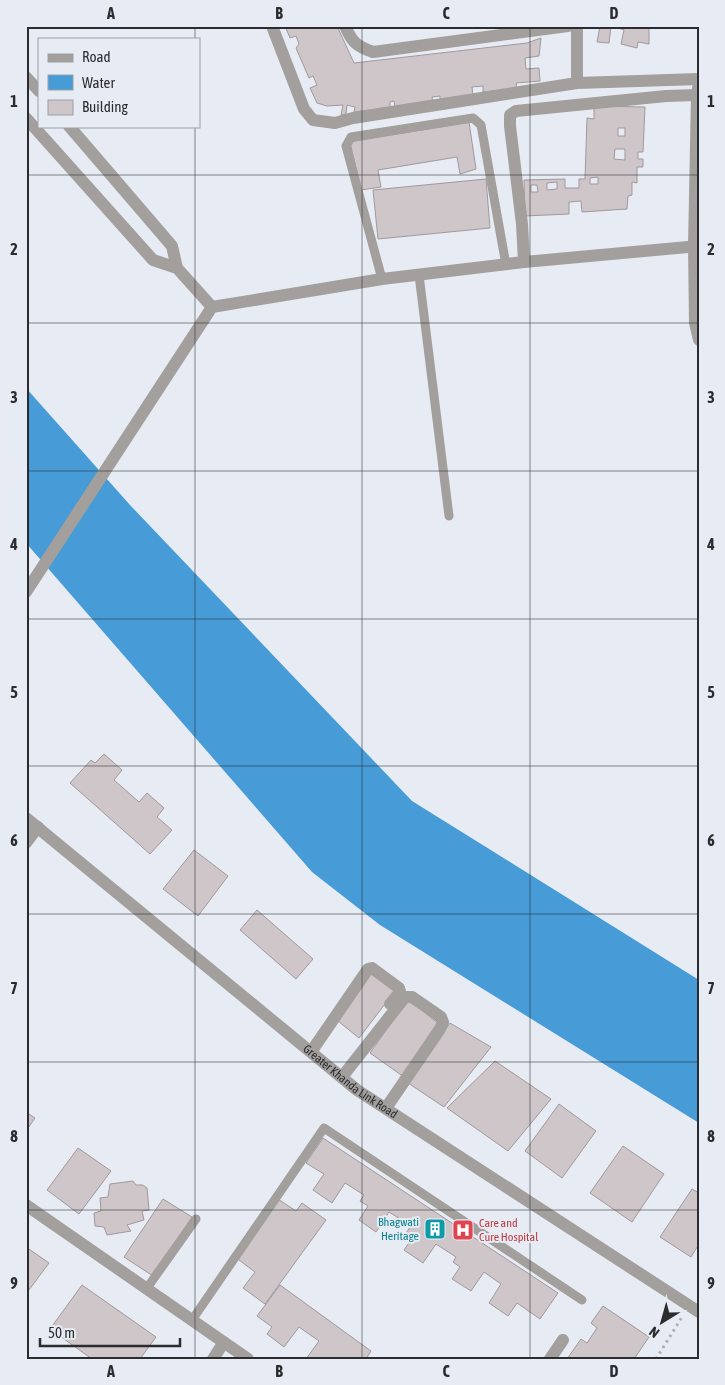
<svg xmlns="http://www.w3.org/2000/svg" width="725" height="1385" viewBox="0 0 725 1385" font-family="'Asap Condensed',sans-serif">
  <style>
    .water { fill: #479bd7 }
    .building { fill: #cfc6ca; stroke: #a0989c; fill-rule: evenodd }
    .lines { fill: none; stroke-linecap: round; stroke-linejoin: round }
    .path { stroke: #abafb6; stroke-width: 3; stroke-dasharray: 2.5 4; stroke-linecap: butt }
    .service { stroke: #a29f9c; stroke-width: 9 }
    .minor { stroke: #a29f9c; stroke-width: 12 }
    .tertiary { stroke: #a29f9c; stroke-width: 12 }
    .grid { fill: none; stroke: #2a2c2f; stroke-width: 1; stroke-opacity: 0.55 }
    .labels { text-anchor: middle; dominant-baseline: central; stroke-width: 4; stroke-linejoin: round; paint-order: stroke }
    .street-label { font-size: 12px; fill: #2a2c2f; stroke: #e7ecf4 }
    .culture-label { font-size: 12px; fill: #0d838f; stroke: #e7ecf4; text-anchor: end }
    .health-label { font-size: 12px; fill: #be3a42; stroke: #e7ecf4; text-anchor: start }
    .neatline { fill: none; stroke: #2a2c2f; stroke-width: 2 }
    .grid-label { font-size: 16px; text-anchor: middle; font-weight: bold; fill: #2a2c2f }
  </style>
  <rect width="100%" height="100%" fill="#e7ecf4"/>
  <path class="water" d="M 26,388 L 130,505 L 412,801 L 699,980 L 699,1123 L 380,925 L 312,872 L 26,543 Z"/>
  <path class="building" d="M 285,26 L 337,26 L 354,63 L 527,43 L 541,38 L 539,56 L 525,58 L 526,69 L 539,68 L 540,81 L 516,83 L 517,89 L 483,92 L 483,86 L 472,87 L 473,96 L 440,99 L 440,96 L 432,97 L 433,103 L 395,107 L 394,101 L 390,102 L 390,108 L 354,112 L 355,107 L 347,105 L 346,114 L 341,115 L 343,105 L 327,106 L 317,103 L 310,88 L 317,85 L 313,76 L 309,78 L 296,48 L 299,44 L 296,36 L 290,38 Z
    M 600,26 L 611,26 L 609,43 L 597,42 Z
    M 613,26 L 649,26 L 649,44 L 638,42 L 637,48 L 621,44 L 624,30 Z
    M 594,106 L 645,107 L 643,152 L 638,152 L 638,159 L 643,159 L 643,167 L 637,167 L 637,183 L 632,182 L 632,195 L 628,196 L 627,209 L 582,212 L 581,201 L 569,202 L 569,214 L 525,216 L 524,180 L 565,179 L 565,188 L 579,188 L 579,179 L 585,179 L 587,118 L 594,119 ZM 618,128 L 625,128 L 625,136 L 618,136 ZM 615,149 L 625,149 L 625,160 L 614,159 ZM 598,177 L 598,184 L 590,184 L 590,178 ZM 557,182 L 557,189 L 547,190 L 547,183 ZM 531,185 L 537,185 L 538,192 L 531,192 Z
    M 469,122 L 476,169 L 460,174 L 457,157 L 378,170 L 381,187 L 361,190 L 350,142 Z
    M 486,179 L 490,228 L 378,239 L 373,190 Z
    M 104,754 L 122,770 L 114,780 L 139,802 L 147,793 L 164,808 L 157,817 L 172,830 L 150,854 L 70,783 L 91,760 L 95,763 Z
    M 194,850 L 228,876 L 198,916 L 163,889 Z
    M 257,910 L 313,959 L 296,979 L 240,930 Z
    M 370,973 L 395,991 L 359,1038 L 338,1021 Z
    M 408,999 L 439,1024 L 404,1077 L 370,1053 Z
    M 450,1023 L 491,1047 L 444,1107 L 408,1083 Z
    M 495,1061 L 551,1099 L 508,1151 L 447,1108 Z
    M 559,1104 L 596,1131 L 562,1178 L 525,1151 Z
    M 26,1112 L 35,1118 L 26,1131 Z
    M 323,1138 L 558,1293 L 540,1319 L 517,1303 L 508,1316 L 489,1303 L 501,1284 L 484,1272 L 471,1291 L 452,1279 L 460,1267 L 453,1262 L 456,1257 L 436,1244 L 423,1263 L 404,1250 L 413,1237 L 406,1233 L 411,1226 L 389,1212 L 376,1232 L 359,1220 L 368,1206 L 360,1201 L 364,1195 L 345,1183 L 332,1203 L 313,1190 L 324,1174 L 306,1163 Z
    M 623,1146 L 664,1174 L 632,1222 L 590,1193 Z
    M 78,1148 L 111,1171 L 79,1214 L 47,1190 Z
    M 133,1181 L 136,1185 L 143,1185 L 147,1188 L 149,1210 L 142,1211 L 144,1220 L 127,1225 L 131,1231 L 107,1235 L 104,1227 L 95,1226 L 94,1213 L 101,1211 L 100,1198 L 108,1197 L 110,1184 Z
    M 692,1189 L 699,1193 L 699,1244 L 691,1257 L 660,1237 Z
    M 163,1199 L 192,1217 L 153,1276 L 124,1257 Z
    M 278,1199 L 296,1211 L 302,1203 L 326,1220 L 265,1304 L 243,1288 L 255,1272 L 235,1257 Z
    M 26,1247 L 49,1263 L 26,1294 Z
    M 82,1285 L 156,1337 L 140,1359 L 92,1359 L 50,1329 Z
    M 280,1285 L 371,1351 L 366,1359 L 336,1359 L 333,1357 L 332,1359 L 306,1359 L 319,1341 L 299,1327 L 284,1347 L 267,1334 L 272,1327 L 257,1316 Z
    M 603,1306 L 649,1337 L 634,1359 L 567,1359 L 581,1339 L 587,1343 L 597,1328 L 591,1323 Z"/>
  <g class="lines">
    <path class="path" d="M 656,1359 L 682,1317"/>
    <path class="service" d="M 419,275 L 449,516
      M 382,279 L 346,146 L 351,137 L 473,118 L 481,125 L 506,265
      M 147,1288 L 196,1219
      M 192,1320 L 324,1128 L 582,1300"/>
    <path class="minor" d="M 272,26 L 304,109 L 313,120 L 335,123 L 353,118 L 577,83 L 699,79
      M 345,26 C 352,42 356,46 373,52 L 568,26
      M 577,26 L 577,83
      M 26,77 L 39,91
      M 26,118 L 153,260 L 177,268
      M 69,126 L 172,246 L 177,268 L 212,307
      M 524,262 L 522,224 L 510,126 L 510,115 L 516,111 L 666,96 L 697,95
      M 26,843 L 38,827
      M 311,1052 L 368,969 L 372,968 L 399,988 L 400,992 L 390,1004
      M 342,1077 L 405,997 L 412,997 L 441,1017 L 443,1022 L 440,1029 L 386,1108
      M 26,1205 L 248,1359
      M 213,1359 L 224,1342
      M 550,1359 L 563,1340"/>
    <g class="tertiary">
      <path d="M 699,82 L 697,95 L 694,246 L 695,323 L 699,340"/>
      <path d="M 26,592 L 212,307 L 382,279 L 524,262 L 699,246"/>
      <path id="s1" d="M 26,818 L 357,1090 L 699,1312"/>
    </g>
  </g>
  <path class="grid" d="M 195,26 L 195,39M 362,26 L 362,1359M 530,26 L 530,1359M 195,126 L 195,1359M 26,175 L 699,175M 26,323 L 699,323M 26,471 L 699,471M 26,619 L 699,619M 26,766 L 699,766M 26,914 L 699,914M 26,1062 L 699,1062M 26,1210 L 699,1210"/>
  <defs>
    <g id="building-square" transform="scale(1.125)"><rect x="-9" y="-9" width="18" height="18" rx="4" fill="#0f9aa8" stroke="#e7ecf4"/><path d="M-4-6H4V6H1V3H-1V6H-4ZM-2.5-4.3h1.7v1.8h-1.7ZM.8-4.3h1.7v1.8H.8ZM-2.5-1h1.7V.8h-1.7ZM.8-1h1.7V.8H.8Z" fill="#fff"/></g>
    <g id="hospital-square" transform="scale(1.125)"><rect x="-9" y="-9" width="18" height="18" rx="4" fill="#e0444e" stroke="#e7ecf4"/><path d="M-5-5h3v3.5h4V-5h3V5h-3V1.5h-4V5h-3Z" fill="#fff"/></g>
  </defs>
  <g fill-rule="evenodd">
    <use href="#building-square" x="435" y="1229"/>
    <use href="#hospital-square" x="463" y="1230"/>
  </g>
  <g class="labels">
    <g class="street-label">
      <text stroke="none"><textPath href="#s1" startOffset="418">Greater Khanda Link Road</textPath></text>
    </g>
    <g class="culture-label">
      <text x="419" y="1222">Bhagwati<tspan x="419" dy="14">Heritage</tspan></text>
    </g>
    <g class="health-label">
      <text x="479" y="1223">Care and<tspan x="479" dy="14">Cure Hospital</tspan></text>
    </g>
  </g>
  <rect width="725" height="1385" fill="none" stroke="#e7ecf4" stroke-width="55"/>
  <rect x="38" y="38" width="162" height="90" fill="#e7ecf4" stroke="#9b9fa5"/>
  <rect x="48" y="54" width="25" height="8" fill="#a29f9c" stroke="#9b9fa5"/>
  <text x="82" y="62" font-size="15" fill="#2a2c2f">Road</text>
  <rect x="48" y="75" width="25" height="15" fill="#479bd7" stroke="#9b9fa5"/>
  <text x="82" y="88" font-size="15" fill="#2a2c2f">Water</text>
  <rect x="48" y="100" width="25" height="15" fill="#cfc6ca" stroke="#9b9fa5"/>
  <text x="82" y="112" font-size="15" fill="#2a2c2f">Building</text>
  <g transform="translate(662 1322) rotate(217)" stroke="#e7ecf4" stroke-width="4" paint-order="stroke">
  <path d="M0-4L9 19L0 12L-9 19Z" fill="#2a2c2f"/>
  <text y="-8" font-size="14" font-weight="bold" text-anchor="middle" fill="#2a2c2f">N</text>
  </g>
  <path d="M40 1338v8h140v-8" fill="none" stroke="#2a2c2f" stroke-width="2.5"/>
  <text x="48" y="1338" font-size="15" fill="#2a2c2f" stroke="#e7ecf4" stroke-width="4" paint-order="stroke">50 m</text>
  <rect x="28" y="28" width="670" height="1330" class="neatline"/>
  <g class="grid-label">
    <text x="111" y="19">A</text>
    <text x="279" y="19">B</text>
    <text x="446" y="19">C</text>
    <text x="614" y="19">D</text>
    <text x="14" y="107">1</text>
    <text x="711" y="107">1</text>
    <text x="14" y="255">2</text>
    <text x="711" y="255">2</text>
    <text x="14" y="403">3</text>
    <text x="711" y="403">3</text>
    <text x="14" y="550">4</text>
    <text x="711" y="550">4</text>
    <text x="14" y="698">5</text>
    <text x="711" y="698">5</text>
    <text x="14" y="846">6</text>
    <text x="711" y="846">6</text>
    <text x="14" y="994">7</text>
    <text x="711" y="994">7</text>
    <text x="14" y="1142">8</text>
    <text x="711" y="1142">8</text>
    <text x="14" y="1289">9</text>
    <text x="711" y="1289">9</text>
    <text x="111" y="1377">A</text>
    <text x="279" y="1377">B</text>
    <text x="446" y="1377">C</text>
    <text x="614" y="1377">D</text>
  </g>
</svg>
